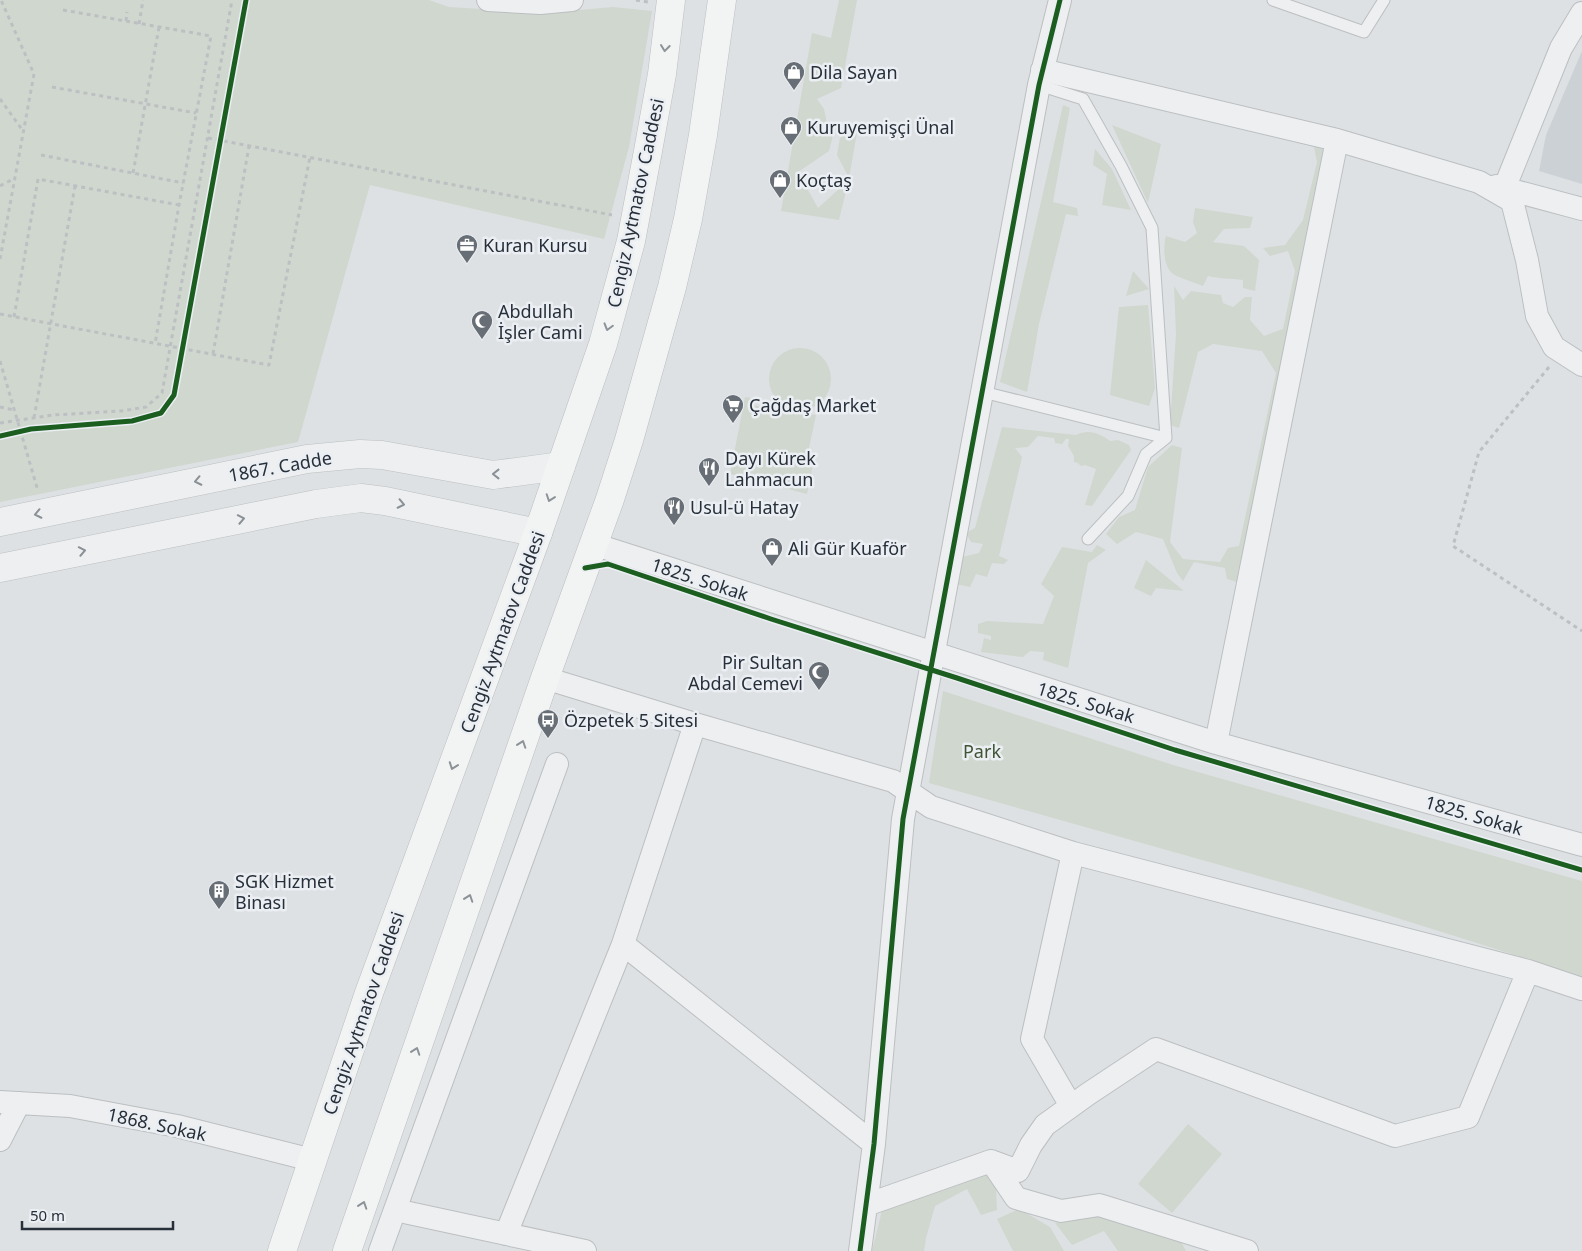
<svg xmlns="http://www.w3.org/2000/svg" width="1582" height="1251" viewBox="0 0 1582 1251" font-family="'Noto Sans',sans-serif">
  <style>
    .built { fill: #ccd1d6 }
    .green { fill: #d0d7cf }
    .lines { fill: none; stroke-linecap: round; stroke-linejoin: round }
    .service-casing { stroke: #bcbfc1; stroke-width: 13 }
    .minor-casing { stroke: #bcbfc1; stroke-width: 24 }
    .tertiary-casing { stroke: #bcbfc1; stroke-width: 29 }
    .primary-casing { stroke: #bbbec1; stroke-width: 29 }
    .path { stroke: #bdc0c2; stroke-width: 3; stroke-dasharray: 4 4; stroke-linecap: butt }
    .service { stroke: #edeff0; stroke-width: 11 }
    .minor { stroke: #edeff0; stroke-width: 22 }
    .tertiary { stroke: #edeff0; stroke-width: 28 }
    .primary { stroke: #f2f4f4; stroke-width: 28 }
    .cycleway-casing { stroke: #ebeff3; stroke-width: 8 }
    .cycleway { stroke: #1b5e20; stroke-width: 5 }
    .oneway { stroke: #8c9297 }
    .oneway2 { stroke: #8a9095 }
    .labels { text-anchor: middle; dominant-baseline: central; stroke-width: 5; stroke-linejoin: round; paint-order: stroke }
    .poi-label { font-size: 18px; fill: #27303a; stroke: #ebeff3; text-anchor: start }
    .street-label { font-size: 18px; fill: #27303a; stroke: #ebeff3 }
    .park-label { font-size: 18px; fill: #405435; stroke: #ebeff3 }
  </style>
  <rect width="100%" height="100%" fill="#dee1e3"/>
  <path class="built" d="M 1582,51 L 1582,184 L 1539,171 L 1546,135 Z"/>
  <path class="green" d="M 0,0 L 429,0 L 449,7 L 544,13 L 613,7 L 652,11 L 629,147 L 604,239 L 370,185 L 298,442 L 0,502 Z
    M 839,0 L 857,0 L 841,88 L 817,99 L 824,109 L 828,128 L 836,123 L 829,151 L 798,172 L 818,208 L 840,188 L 846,191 L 839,220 L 781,211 L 812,33 L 831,38 Z
    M 1063,105 L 1070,108 L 1053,202 L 1077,208 L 1078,216 L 1066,214 L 1039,324 L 1027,392 L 1000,382 Z
    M 1112,125 L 1161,144 L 1148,203 Z
    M 858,127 L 849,178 L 837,155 L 840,138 Z
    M 1313,142 L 1330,146 L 1237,582 L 1227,579 L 1225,568 L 1194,562 L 1183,581 L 1177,573 L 1163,539 L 1136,532 L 1117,544 L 1106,534 L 1119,517 L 1135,510 L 1148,467 L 1172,445 L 1182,448 L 1170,542 L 1183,559 L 1220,562 L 1228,548 L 1239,546 L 1276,373 L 1262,351 L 1213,344 L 1198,352 L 1179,428 L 1170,425 L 1176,334 L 1174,286 L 1183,300 L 1191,291 L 1221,295 L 1223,303 L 1233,307 L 1245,297 L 1252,297 L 1250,320 L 1264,336 L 1283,329 L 1295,271 L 1288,251 L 1270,256 L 1263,248 L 1285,245 L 1303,220 L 1317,162 Z
    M 1095,149 L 1112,169 L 1131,210 L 1102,205 L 1107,174 L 1093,165 Z
    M 1195,208 L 1253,217 L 1250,228 L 1224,229 L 1213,242 L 1244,246 L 1259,260 L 1255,291 L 1243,288 L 1243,280 C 1231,278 1219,279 1208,276 L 1203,286 C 1196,283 1177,277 1173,274 C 1163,266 1163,247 1166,236 L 1185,242 L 1197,233 L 1193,222 Z
    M 1133,271 L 1149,289 L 1126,296 Z
    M 1148,305 L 1155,388 L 1149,406 L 1110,395 L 1119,307 Z
    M769 379a31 31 0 1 1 62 0a31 31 0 1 1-62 0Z
    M 745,397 L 753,398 L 752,405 L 816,415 L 807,457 L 750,449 L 814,460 L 807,494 L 730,474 Z
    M 1002,427 L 1076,435 C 1089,429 1099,433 1110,441 L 1118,440 L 1129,445 L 1131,450 L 1092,506 L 1085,505 L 1096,469 L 1085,465 L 1081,466 L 1078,463 L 1074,462 L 1074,456 L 1068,446 L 1069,439 L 1066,439 L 1062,444 L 1055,443 L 1054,438 L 1038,436 L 1028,447 L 1015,448 L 1022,457 L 999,556 L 1008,560 L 1004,564 L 992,563 L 987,577 L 976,574 L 970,587 L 951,583 L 958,558 L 979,553 L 983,544 L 971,542 L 967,535 L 969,531 L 975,528 Z
    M 1097,545 L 1106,550 L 1088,563 L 1068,668 L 1043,660 L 1044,652 L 1030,651 L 1023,657 L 981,652 L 984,638 L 991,640 L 991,636 L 978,633 L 978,624 L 987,621 L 1043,624 L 1054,596 L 1041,584 L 1062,547 L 1092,552 Z
    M 1146,560 L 1184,591 L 1156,588 L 1151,596 L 1134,588 Z
    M 943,691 L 1173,765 L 1582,881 L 1582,976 L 1305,889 L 929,783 Z
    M 1188,1124 L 1222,1154 L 1172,1213 L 1138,1184 Z
    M 986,1172 L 996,1188 L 997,1210 L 981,1215 L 967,1189 L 935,1206 L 926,1238 L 924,1251 L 872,1251 L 883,1206 Z
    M 1019,1209 L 1050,1227 L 1064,1251 L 1013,1251 L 997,1219 Z
    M 1097,1213 L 1178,1236 L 1186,1251 L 1118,1251 L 1104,1231 L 1072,1245 L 1055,1223 Z"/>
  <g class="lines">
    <g class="service-casing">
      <path id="service" d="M 1273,0 L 1364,32 L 1384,0
        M 1039,85 L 1083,99 L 1121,166 L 1152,228 L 1166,438 L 1146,454 L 1128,496 L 1088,539
        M 983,392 L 1166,438"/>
    </g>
    <g class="minor-casing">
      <path id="minor" d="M 488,0 L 540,3 L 572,0
        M 1042,70 L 1337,140 L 1479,182 L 1512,201 L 1527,260 L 1537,316 L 1554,347 L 1582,365
        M 1496,186 L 1582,209
        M 1504,189 L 1561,48 L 1582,13
        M 593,544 L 1216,743 L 1582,845
        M 545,678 L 695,724 L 893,781 L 931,807 L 1073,853 L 1528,971 L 1582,989
        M 695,724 L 623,944 L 874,1144
        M 1216,743 L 1337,140
        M 0,1102 L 70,1106 L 177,1126 L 312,1160
        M 1071,1106 L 1032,1039 L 1073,853
        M 0,1140 L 19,1103
        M 991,1161 L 1016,1198 L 1061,1211 L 1099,1205 L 1247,1251
        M 866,1205 L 991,1161 L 1018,1171 L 1031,1145 L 1045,1125 L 1088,1094 L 1156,1049 L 1395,1136 L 1468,1117 L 1528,971
        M 395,1210 L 585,1251
        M 506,1234 L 623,944
        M 380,1251 L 557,764
        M 860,1251 L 874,1144 L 903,819 L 1039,85 L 1060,0"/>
    </g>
    <g class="tertiary-casing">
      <path id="tertiary" d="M 0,522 L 307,459 L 360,454 L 382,455 L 493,475 L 561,466
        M 0,568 L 316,504 L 361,498 L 385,501 L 538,533"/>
    </g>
    <g class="primary-casing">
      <path id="primary" d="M 282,1251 L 369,993 L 538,533 L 603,344 L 631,241 L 648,151 L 662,74 L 671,0
        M 347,1251 L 545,678 L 610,499 L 629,440 L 672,287 L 688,219 L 703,135 L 722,0"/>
    </g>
    <path class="path" d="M 636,0 L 648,2
      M 63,10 L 211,36 L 179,205 L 155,344
      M 126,21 L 127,12
      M 139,24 L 143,0
      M 52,87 L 196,113
      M 0,99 L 23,131
      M 208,138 L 612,215
      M 41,155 L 183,183
      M 133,173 L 159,27
      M 0,186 L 15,178
      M 0,259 L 34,74 L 1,0
      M 0,314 L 269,365 L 310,157
      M 14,317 L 38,179 L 179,205
      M 213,354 L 249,146
      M 0,361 L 38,491
      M 1549,367 L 1479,452 L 1453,546 L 1582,631
      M 0,407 L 14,410
      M 34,418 L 75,186
      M 0,423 L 53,415 L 121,411 L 146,407 L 162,393 L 232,0"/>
    <use href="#service" class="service"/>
    <use href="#minor" class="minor"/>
    <use href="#tertiary" class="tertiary"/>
    <use href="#primary" class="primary"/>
    <g class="cycleway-casing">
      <path id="cycleway" d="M 0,436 L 31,429 L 132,421 L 161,413 L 174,395 L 246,0
        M 585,568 L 608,564 L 771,619 L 957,678 L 1175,750 L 1582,870
        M 860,1251 L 874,1144 L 903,819 L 1039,85 L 1060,0"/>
    </g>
    <use href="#cycleway" class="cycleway"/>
  </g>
  <defs><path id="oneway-chevron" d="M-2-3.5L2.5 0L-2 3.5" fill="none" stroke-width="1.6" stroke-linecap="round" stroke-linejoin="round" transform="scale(1.25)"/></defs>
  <g class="oneway">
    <use href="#oneway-chevron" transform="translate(665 48) rotate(97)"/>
    <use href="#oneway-chevron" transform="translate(608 327) rotate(106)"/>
    <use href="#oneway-chevron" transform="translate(550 498) rotate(109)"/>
    <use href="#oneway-chevron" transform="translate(522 744) rotate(-71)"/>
    <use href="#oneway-chevron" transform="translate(453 766) rotate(110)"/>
    <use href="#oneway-chevron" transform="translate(469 898) rotate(-71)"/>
    <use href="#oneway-chevron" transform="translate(416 1051) rotate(-71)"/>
    <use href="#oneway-chevron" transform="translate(363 1205) rotate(-71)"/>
  </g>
  <g class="oneway2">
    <use href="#oneway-chevron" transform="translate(496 474) rotate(-180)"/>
    <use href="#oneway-chevron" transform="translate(198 481) rotate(168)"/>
    <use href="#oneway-chevron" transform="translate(401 504) rotate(12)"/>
    <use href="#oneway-chevron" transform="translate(38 514) rotate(168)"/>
    <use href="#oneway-chevron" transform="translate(241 519) rotate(-11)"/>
    <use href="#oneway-chevron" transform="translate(82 551) rotate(-11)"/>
  </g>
  <defs>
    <g id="shop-pin" transform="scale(1.125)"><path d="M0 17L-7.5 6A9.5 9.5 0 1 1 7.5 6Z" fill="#676e75" stroke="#ebeff3"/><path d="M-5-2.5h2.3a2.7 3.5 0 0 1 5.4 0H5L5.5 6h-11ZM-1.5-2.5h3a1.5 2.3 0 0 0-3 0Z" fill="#fff"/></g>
    <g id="office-pin" transform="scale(1.125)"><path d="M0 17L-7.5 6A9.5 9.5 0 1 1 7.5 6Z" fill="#676e75" stroke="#ebeff3"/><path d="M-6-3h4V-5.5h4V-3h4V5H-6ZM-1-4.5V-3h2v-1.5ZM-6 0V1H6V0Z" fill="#fff"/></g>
    <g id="mosque-pin" transform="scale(1.125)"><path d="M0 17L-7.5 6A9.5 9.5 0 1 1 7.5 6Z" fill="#676e75" stroke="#ebeff3"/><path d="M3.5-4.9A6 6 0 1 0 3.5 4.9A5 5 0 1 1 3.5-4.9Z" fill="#fff"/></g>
    <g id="supermarket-pin" transform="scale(1.125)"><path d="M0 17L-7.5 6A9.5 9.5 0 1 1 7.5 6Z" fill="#676e75" stroke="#ebeff3"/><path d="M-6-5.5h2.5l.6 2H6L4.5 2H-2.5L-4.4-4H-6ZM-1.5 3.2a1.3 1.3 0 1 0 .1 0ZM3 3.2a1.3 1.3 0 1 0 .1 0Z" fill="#fff"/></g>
    <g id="restaurant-pin" transform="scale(1.125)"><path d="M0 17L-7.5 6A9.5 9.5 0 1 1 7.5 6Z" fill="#676e75" stroke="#ebeff3"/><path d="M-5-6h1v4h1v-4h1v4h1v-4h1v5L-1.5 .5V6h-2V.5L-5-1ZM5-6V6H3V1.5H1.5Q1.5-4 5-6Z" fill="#fff"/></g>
    <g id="bus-pin" transform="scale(1.125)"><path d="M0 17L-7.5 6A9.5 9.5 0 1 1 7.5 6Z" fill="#676e75" stroke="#ebeff3"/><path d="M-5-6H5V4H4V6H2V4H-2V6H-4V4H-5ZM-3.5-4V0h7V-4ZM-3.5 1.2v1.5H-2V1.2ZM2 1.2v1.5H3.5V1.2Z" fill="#fff"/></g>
    <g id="building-pin" transform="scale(1.125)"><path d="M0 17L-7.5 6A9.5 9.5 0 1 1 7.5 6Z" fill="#676e75" stroke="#ebeff3"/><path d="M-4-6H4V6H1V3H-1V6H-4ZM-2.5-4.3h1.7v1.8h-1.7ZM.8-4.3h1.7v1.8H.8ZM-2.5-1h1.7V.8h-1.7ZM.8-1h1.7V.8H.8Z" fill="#fff"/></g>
  </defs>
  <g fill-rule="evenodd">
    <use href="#shop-pin" x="794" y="72"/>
    <use href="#shop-pin" x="791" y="127"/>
    <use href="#shop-pin" x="780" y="180"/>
    <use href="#office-pin" x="467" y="245"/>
    <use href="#mosque-pin" x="482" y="321"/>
    <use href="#supermarket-pin" x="733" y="405"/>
    <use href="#restaurant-pin" x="709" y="468"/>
    <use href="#restaurant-pin" x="674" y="507"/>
    <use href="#shop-pin" x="772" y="548"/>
    <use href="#mosque-pin" x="819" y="672"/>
    <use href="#bus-pin" x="548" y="720"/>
    <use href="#building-pin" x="219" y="891"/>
  </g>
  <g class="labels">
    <g class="poi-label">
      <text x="810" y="72">Dila Sayan</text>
      <text x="807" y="127">Kuruyemişçi Ünal</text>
      <text x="796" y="180">Koçtaş</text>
      <text x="483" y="245">Kuran Kursu</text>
      <text x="498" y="311">Abdullah<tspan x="498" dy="21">İşler Cami</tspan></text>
      <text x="749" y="405">Çağdaş Market</text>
      <text x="725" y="458">Dayı Kürek<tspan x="725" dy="21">Lahmacun</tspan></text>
      <text x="690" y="507">Usul-ü Hatay</text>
      <text x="788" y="548">Ali Gür Kuaför</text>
      <text x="803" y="662" text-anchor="end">Pir Sultan<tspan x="803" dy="21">Abdal Cemevi</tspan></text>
      <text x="564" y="720">Özpetek 5 Sitesi</text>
      <text x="235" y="881">SGK Hizmet<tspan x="235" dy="21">Binası</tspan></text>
    </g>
    <g class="street-label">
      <text transform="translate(635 203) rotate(-78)">Cengiz Aytmatov Caddesi</text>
      <text transform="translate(280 466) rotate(-10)">1867. Cadde</text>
      <text transform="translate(700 579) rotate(18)">1825. Sokak</text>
      <text transform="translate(502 632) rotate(-70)">Cengiz Aytmatov Caddesi</text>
      <text transform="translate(1086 702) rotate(17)">1825. Sokak</text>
      <text transform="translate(1474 815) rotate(16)">1825. Sokak</text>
      <text transform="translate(363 1013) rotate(-71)">Cengiz Aytmatov Caddesi</text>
      <text transform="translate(157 1124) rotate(12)">1868. Sokak</text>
    </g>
    <g class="park-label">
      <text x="982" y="751">Park</text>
    </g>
  </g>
  <path d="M22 1221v8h151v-8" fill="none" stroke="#27303a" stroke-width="2.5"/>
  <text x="30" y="1221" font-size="15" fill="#27303a" stroke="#ebeff3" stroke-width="4" paint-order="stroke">50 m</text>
</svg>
